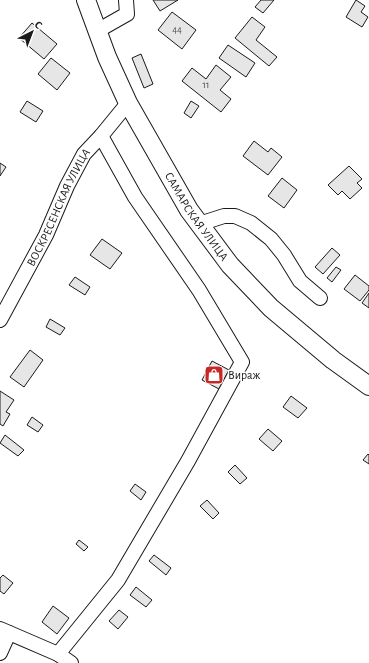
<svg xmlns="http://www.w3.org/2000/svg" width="369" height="663" viewBox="0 0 369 663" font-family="'Alegreya Sans',sans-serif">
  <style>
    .building { fill: #e6e6e6; stroke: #1a1a1a }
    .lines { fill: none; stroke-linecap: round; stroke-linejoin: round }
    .minor-casing { stroke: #1a1a1a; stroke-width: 16 }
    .major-casing { stroke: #1a1a1a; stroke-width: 20 }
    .minor { stroke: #fff; stroke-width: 14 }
    .major { stroke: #fff; stroke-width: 18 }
    .labels { text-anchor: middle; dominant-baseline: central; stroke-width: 3; stroke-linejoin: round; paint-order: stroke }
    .number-label { font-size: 10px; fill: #4d4d4d }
    .street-label { font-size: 12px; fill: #1a1a1a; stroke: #fff }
    .poi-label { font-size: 12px; fill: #1a1a1a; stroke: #fff; text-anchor: start }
  </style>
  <rect width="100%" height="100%" fill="#fff"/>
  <path class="building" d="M 153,0 L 178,0 L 160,11 Z
    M 261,0 L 274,0 L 263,13 L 255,7 Z
    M 356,0 L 365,6 L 361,12 L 368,17 L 362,27 L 346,17 Z
    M 172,12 L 196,30 L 182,49 L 158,30 Z
    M 252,17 L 265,27 L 256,40 L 277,57 L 269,66 L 235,38 Z
    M 32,23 L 57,44 L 44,59 L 19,38 Z
    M 228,45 L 255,63 L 246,77 L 219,58 Z
    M 141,54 L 153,84 L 144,88 L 132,58 Z
    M 51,58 L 70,73 L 57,90 L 38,74 Z
    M 216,65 L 231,77 L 220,90 L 231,99 L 221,112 L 182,81 L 192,68 L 206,79 Z
    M 27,101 L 43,111 L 36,122 L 20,112 Z
    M 191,101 L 199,106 L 191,118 L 184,113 Z
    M 254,141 L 268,152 L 271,148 L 282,157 L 268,175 L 243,156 Z
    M 0,163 L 6,167 L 0,176 Z
    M 349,166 L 362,179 L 357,183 L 362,188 L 350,199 L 342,191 L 338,195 L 328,185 Z
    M 282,178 L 297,190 L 284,208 L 268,196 Z
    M 102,239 L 122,253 L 110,269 L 90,255 Z
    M 332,248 L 340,255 L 323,274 L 315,267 Z
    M 336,267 L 341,270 L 332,282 L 327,278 Z
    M 355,275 L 369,286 L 369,290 L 360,301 L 344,289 Z
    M 75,277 L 90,287 L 85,295 L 69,285 Z
    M 369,293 L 369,308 L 362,303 Z
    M 50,319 L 65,328 L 60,335 L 46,327 Z
    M 30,350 L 43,360 L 24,387 L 10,377 Z
    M 212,361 L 229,370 L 219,389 L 202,380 Z
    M 0,391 L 14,400 L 6,412 L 10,414 L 3,426 L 0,424 Z
    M 291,396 L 307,408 L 298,418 L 283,407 Z
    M 32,417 L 43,425 L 38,432 L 27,425 Z
    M 268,429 L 282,441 L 273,451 L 259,439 Z
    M 5,435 L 24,450 L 18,456 L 0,443 Z
    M 368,454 L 369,455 L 369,464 L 363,460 Z
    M 235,465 L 247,478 L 240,484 L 228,472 Z
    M 135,484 L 146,492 L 141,500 L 130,491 Z
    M 207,500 L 219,513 L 213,519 L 200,506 Z
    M 79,540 L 88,547 L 84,551 L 76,544 Z
    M 154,555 L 171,568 L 166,575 L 149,561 Z
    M 3,575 L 13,583 L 4,594 L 0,591 L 0,578 Z
    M 136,587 L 152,600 L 146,607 L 130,595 Z
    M 53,606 L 69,618 L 57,634 L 42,622 Z
    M 119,610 L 128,617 L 118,629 L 109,621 Z"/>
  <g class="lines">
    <g class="minor-casing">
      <g id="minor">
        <path d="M 97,31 L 127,14 L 126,0"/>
        <path d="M 199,224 L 224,216 L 235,216 L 251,223 L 271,239 L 284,255 L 300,281 L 320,298"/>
        <path id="s1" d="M 0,320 L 46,235 L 67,186 L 84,154 L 101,136 L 128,103"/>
        <path d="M 0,629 L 58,654 L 71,663"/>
        <path d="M 0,653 L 9,633"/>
        <path d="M 58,654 L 118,580 L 188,461 L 242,362 L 199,290 L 135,197 L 101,136"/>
      </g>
    </g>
    <g class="major-casing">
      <g id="major">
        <path id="s2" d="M 86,0 L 107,57 L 128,103 L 189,210 L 230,265 L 271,308 L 333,360 L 369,386"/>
      </g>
    </g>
    <use href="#minor" class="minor"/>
    <use href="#major" class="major"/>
  </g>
  <defs>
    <g id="shop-square" transform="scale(1)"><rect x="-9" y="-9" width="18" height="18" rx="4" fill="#c62828" stroke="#fff"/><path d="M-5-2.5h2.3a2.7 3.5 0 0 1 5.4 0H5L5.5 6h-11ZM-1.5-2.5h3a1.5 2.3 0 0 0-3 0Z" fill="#fff"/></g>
  </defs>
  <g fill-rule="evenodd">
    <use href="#shop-square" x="214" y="375"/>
  </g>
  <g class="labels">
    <g class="number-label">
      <text x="177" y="30">44</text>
      <text x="206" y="85">11</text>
    </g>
    <g class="street-label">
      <text stroke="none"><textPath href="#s1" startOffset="127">ВОСКРЕСЕНСКАЯ УЛИЦА</textPath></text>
      <text stroke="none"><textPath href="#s2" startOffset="244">САМАРСКАЯ УЛИЦА</textPath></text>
    </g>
    <g class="poi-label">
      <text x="228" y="375">Вираж</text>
    </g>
  </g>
  <g transform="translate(32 32) rotate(42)" stroke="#ffffff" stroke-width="3" paint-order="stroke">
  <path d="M0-3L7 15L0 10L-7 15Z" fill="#1a1a1a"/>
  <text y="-6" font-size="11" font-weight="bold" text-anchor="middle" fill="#1a1a1a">С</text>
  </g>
</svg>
